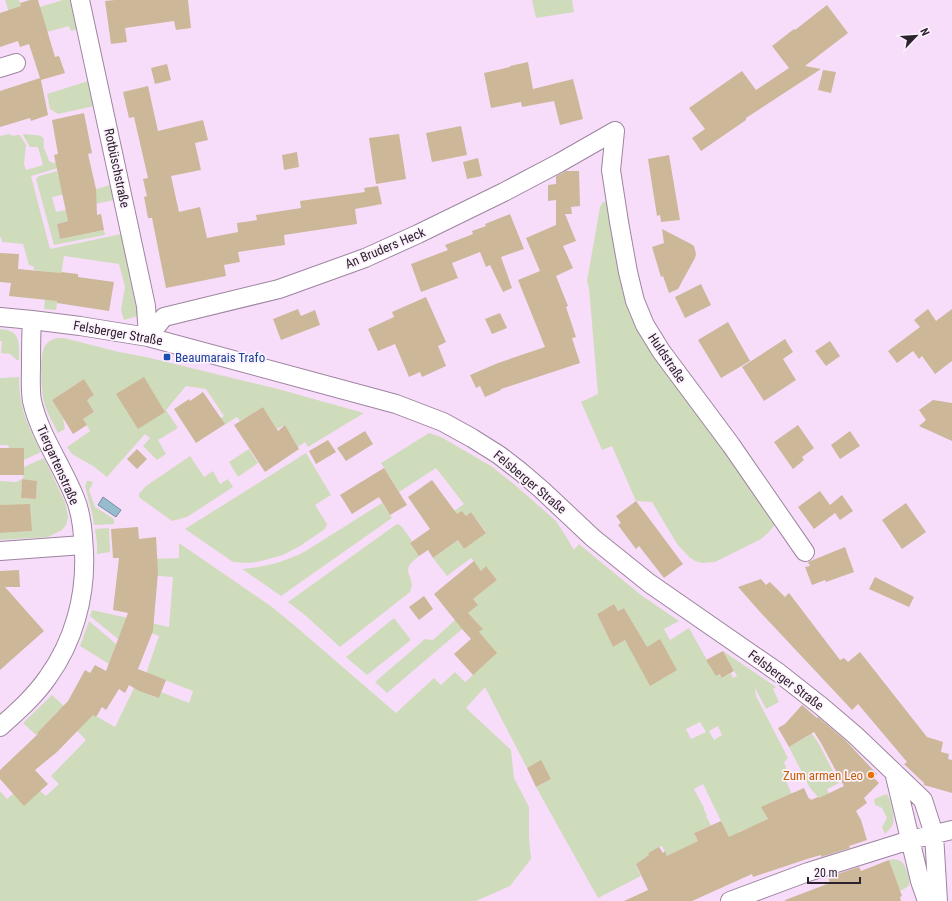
<svg xmlns="http://www.w3.org/2000/svg" width="952" height="901" viewBox="0 0 952 901" font-family="'Roboto Condensed',sans-serif">
  <style>
    .green { fill: #cfdcbb; fill-rule: evenodd }
    .water { fill: #96bcce; stroke: #768e9e }
    .building { fill: #ccb798 }
    .lines { fill: none; stroke-linecap: round; stroke-linejoin: round }
    .minor-casing { stroke: #9d849f; stroke-width: 20 }
    .minor { stroke: #fff; stroke-width: 18 }
    .transit-dot { fill: #1a4fb4; stroke: #fcf1fc; stroke-width: 1.5 }
    .food-dot { fill: #e8710a; stroke: #fcf1fc; stroke-width: 1.5 }
    .labels { text-anchor: middle; dominant-baseline: central; stroke-width: 3.5; stroke-linejoin: round; paint-order: stroke }
    .street-label { font-size: 13px; fill: #2d232e; stroke: #fcf1fc }
    .transit-label { font-size: 13px; fill: #164399; stroke: #fcf1fc; text-anchor: start }
    .food-label { font-size: 13px; fill: #c56008; stroke: #fcf1fc; text-anchor: end }
  </style>
  <rect width="100%" height="100%" fill="#f8ddfb"/>
  <path class="green" d="M 5,0 L 19,0 L 23,12 L 63,0 L 72,0 L 79,29 L 71,31 L 69,26 L 47,32 L 10,16 Z
    M 532,0 L 572,0 L 574,12 L 536,18 Z
    M 88,81 L 94,106 L 58,114 L 50,109 L 47,94 Z
    M 9,134 L 14,136 L 16,135 L 20,135 L 26,145 L 24,164 L 26,170 L 43,165 L 38,147 L 30,147 L 23,135 L 24,134 C 29,135 41,134 43,138 C 45,140 43,145 44,148 C 45,152 48,156 49,161 L 53,163 L 56,162 L 58,168 L 31,176 L 50,249 L 121,234 L 138,316 L 124,320 L 121,310 L 125,287 L 119,264 L 64,256 L 56,310 L 44,309 L 48,272 L 34,270 L 34,267 L 29,265 L 23,244 L 2,242 L 1,237 L 0,237 L 0,136 Z
    M 57,171 L 58,176 L 69,173 L 79,191 L 52,197 L 56,212 L 66,210 L 68,221 L 57,224 L 60,239 L 104,230 L 105,235 L 54,245 L 36,179 L 39,176 Z
    M 110,185 L 114,200 L 95,204 L 96,189 Z
    M 609,201 L 629,303 L 778,521 L 767,534 L 761,539 L 715,562 L 702,563 L 695,561 L 689,557 L 677,544 L 652,502 L 636,501 L 612,446 L 602,450 L 581,402 L 598,394 L 589,288 L 587,281 L 600,207 L 603,202 Z
    M 0,329 C 21,330 19,343 19,360 L 17,360 L 10,354 L 1,353 L 2,341 L 0,341 Z
    M 58,338 L 64,338 L 119,352 L 146,357 L 278,389 L 364,413 L 308,447 L 305,442 L 298,447 L 285,425 L 277,429 L 263,407 L 240,421 L 237,417 L 210,434 L 205,428 L 224,416 L 206,389 L 186,386 L 166,410 L 178,428 L 158,440 L 166,454 L 157,460 L 143,446 L 150,438 L 145,434 L 107,477 L 93,466 L 72,454 L 67,447 L 90,431 L 83,419 L 94,412 L 87,400 L 94,395 L 84,379 L 52,400 L 63,418 L 65,429 L 58,433 C 53,423 47,413 44,402 C 41,390 39,355 45,346 C 48,341 53,339 58,338 Z
    M 19,377 C 19,408 28,426 41,452 L 24,460 L 24,448 L 9,448 L 8,445 L 0,445 L 0,378 Z
    M 429,433 L 441,437 L 491,466 L 515,485 L 556,521 L 567,538 L 574,550 L 579,544 L 641,595 L 679,621 L 664,629 L 670,640 L 689,628 L 716,676 L 720,674 L 723,678 L 731,673 L 733,678 L 737,676 L 723,651 L 776,687 L 773,689 L 779,702 L 766,709 L 755,688 L 756,696 L 788,758 L 785,761 L 784,763 L 786,767 L 787,783 L 796,804 L 762,807 L 768,820 L 739,832 L 747,853 L 738,856 L 703,784 L 694,789 L 704,808 L 704,809 L 707,816 L 706,816 L 711,825 L 694,833 L 698,841 L 669,859 L 662,846 L 648,853 L 649,855 L 636,865 L 641,876 L 598,898 L 536,787 L 551,779 L 541,761 L 527,768 L 485,687 L 466,708 L 511,750 L 514,778 L 529,807 L 529,836 L 531,859 L 510,886 L 476,901 L 0,901 L 0,791 L 7,799 L 13,794 L 40,791 L 46,796 L 59,784 L 51,776 L 86,740 L 58,711 L 37,733 L 38,734 L 36,735 L 23,723 L 52,695 L 66,708 L 70,701 L 115,727 L 134,688 L 140,691 L 159,636 L 127,624 L 121,639 L 118,639 L 90,616 L 92,610 L 169,627 L 173,577 L 145,575 L 151,559 L 179,558 L 179,543 L 272,607 L 294,625 L 396,713 L 434,678 L 441,685 L 455,672 L 465,682 L 473,675 L 479,632 L 482,629 L 474,619 L 387,693 L 375,682 L 425,639 L 433,640 L 455,620 L 478,605 L 473,599 L 497,580 L 487,567 L 481,571 L 471,558 L 447,576 L 433,558 L 458,540 L 464,549 L 486,532 L 471,512 L 466,516 L 462,511 L 437,529 L 435,525 L 464,504 L 436,468 L 399,492 L 381,463 ZM 614,604 L 618,611 L 624,608 L 638,632 L 613,647 L 597,614 ZM 157,677 L 193,691 L 189,703 L 161,692 L 159,698 L 150,695 ZM 700,722 L 706,732 L 691,739 L 686,729 ZM 718,726 L 722,735 L 714,740 L 709,731 Z
    M 249,449 L 258,463 L 238,477 L 229,462 Z
    M 306,453 L 331,495 L 315,505 L 327,524 L 325,529 L 300,546 L 283,555 L 261,561 L 249,563 L 233,562 L 185,529 Z
    M 190,456 L 204,477 L 213,471 L 220,484 L 228,479 L 233,487 L 187,517 L 172,521 L 140,498 L 139,497 L 139,494 L 146,486 Z
    M 44,458 L 65,502 L 67,510 L 68,518 L 66,525 L 62,530 L 48,537 L 0,540 L 0,533 L 31,531 L 30,507 L 0,505 L 0,481 L 16,482 L 22,479 L 21,498 L 36,499 L 37,481 L 23,479 L 24,467 Z
    M 87,481 L 91,481 L 93,483 L 89,490 L 95,507 L 114,519 L 114,524 L 94,525 L 93,517 L 85,486 Z
    M 382,503 L 392,518 L 281,596 L 242,569 C 265,567 284,562 304,552 Z
    M 398,524 L 402,527 L 412,541 L 410,543 L 419,556 C 416,559 411,562 409,566 C 405,575 416,580 410,592 L 340,647 L 306,616 L 288,602 L 394,526 Z
    M 109,528 L 110,552 L 97,554 L 97,543 L 95,529 Z
    M 394,618 L 411,640 L 367,675 L 346,657 Z
    M 89,621 L 116,644 L 109,664 L 80,646 Z
    M 810,731 L 819,744 L 839,783 L 827,789 L 830,796 L 820,801 L 818,797 L 810,788 L 789,747 L 808,736 Z
    M 887,794 C 891,801 895,817 893,824 C 891,828 888,831 885,834 L 882,827 L 887,818 L 882,808 L 875,805 L 874,800 L 876,798 Z
    M 894,859 C 897,860 900,860 903,863 C 906,867 911,881 909,885 C 907,888 903,889 900,891 L 889,860 Z"/>
  <path class="water" d="M 103,497 L 121,510 L 116,517 L 98,505 Z"/>
  <path class="building" d="M 30,0 L 38,0 L 55,57 L 59,56 L 65,73 L 41,80 L 48,115 L 31,121 L 30,118 L 0,127 L 0,91 L 40,78 L 29,44 L 20,47 L 18,41 L 0,47 L 0,13 L 21,6 L 20,3 Z
    M 115,0 L 188,0 L 191,28 L 176,30 L 174,21 L 125,28 L 127,42 L 111,44 L 105,1 Z
    M 827,5 L 848,33 L 805,66 L 821,69 L 746,118 L 746,120 L 701,151 L 692,138 L 705,129 L 689,108 L 742,71 L 756,90 L 789,68 L 772,46 L 794,29 L 795,30 Z
    M 528,62 L 533,89 L 573,79 L 583,119 L 560,125 L 554,101 L 522,107 L 521,102 L 491,108 L 484,73 L 510,67 L 510,66 Z
    M 167,64 L 171,80 L 155,84 L 151,68 Z
    M 823,70 L 836,72 L 831,93 L 818,90 Z
    M 148,86 L 158,131 L 203,120 L 208,140 L 195,143 L 201,170 L 171,176 L 179,212 L 200,207 L 207,238 L 238,232 L 237,223 L 257,220 L 256,215 L 301,208 L 300,201 L 365,192 L 364,188 L 378,186 L 382,204 L 355,209 L 357,224 L 284,235 L 285,245 L 238,252 L 240,262 L 224,265 L 226,276 L 166,288 L 152,218 L 148,218 L 144,197 L 147,196 L 143,179 L 148,178 L 134,117 L 129,118 L 123,92 Z
    M 84,113 L 92,153 L 88,154 L 96,189 L 97,215 L 101,214 L 104,230 L 60,239 L 57,224 L 68,221 L 54,155 L 58,154 L 52,120 Z
    M 461,126 L 467,155 L 432,162 L 426,133 Z
    M 399,134 L 406,179 L 376,184 L 369,138 Z
    M 297,152 L 299,167 L 284,170 L 282,155 Z
    M 669,155 L 680,220 L 661,222 L 660,215 L 657,216 L 648,159 Z
    M 478,158 L 482,176 L 467,179 L 463,162 Z
    M 566,171 L 579,171 L 580,206 L 571,207 L 572,214 L 565,214 L 576,241 L 563,246 L 573,268 L 556,276 L 568,306 L 566,307 L 576,337 L 572,338 L 580,363 L 501,389 L 501,390 L 485,397 L 480,386 L 476,388 L 470,375 L 498,363 L 545,347 L 518,280 L 540,271 L 526,238 L 556,225 L 556,200 L 548,201 L 548,185 L 556,184 L 556,176 Z
    M 510,214 L 524,249 L 501,257 L 512,288 L 503,292 L 490,265 L 486,267 L 480,252 L 452,263 L 458,278 L 421,292 L 411,264 L 448,250 L 445,245 L 473,234 L 472,231 L 486,226 L 485,224 Z
    M 662,229 L 691,244 L 694,246 L 696,254 L 695,258 L 678,289 L 669,293 L 663,276 L 661,277 L 652,247 L 664,243 Z
    M 0,253 L 19,254 L 18,269 L 61,273 L 61,272 L 78,274 L 78,277 L 114,282 L 109,311 L 57,303 L 57,301 L 9,296 L 11,283 L 0,282 Z
    M 701,284 L 711,305 L 685,318 L 675,297 Z
    M 426,297 L 446,342 L 438,346 L 446,366 L 422,377 L 420,372 L 409,377 L 395,344 L 378,351 L 368,329 L 394,317 L 392,312 Z
    M 298,309 L 301,316 L 315,310 L 320,325 L 281,340 L 273,319 Z
    M 928,309 L 936,321 L 952,309 L 952,361 L 935,374 L 922,356 L 919,359 L 913,351 L 897,363 L 888,351 L 920,327 L 914,320 Z
    M 500,313 L 507,328 L 492,334 L 485,319 Z
    M 728,322 L 750,361 L 721,378 L 698,340 Z
    M 785,339 L 793,352 L 783,359 L 796,380 L 764,401 L 742,367 Z
    M 830,341 L 840,356 L 826,366 L 815,351 Z
    M 144,377 L 165,412 L 138,429 L 116,394 Z
    M 84,379 L 94,395 L 87,400 L 94,412 L 83,419 L 87,425 L 73,434 L 52,400 Z
    M 203,392 L 225,424 L 196,443 L 174,409 L 189,399 L 190,401 Z
    M 933,400 L 952,403 L 952,441 L 919,426 L 926,420 L 919,410 Z
    M 263,407 L 278,431 L 285,425 L 299,449 L 265,472 L 234,425 Z
    M 798,425 L 814,448 L 802,457 L 804,460 L 793,469 L 774,442 Z
    M 365,431 L 373,444 L 346,461 L 337,448 Z
    M 850,431 L 860,446 L 840,459 L 831,445 Z
    M 328,440 L 336,452 L 316,464 L 309,451 Z
    M 0,448 L 24,448 L 24,475 L 0,475 Z
    M 137,449 L 147,459 L 137,469 L 127,459 Z
    M 384,468 L 407,505 L 390,515 L 379,497 L 352,514 L 340,495 Z
    M 22,479 L 37,481 L 36,499 L 21,498 Z
    M 432,480 L 457,514 L 462,511 L 466,516 L 471,512 L 486,533 L 464,549 L 458,540 L 433,558 L 428,550 L 419,556 L 410,543 L 430,529 L 408,497 Z
    M 820,491 L 830,505 L 842,495 L 853,511 L 840,520 L 835,513 L 814,529 L 798,507 Z
    M 636,501 L 683,564 L 664,578 L 639,546 L 636,549 L 618,525 L 621,523 L 616,516 Z
    M 906,503 L 926,532 L 902,549 L 882,520 Z
    M 30,504 L 32,531 L 0,533 L 0,505 Z
    M 138,527 L 139,539 L 156,537 L 158,572 L 153,631 L 138,669 L 166,680 L 159,698 L 139,691 L 129,685 L 125,693 L 119,689 L 106,710 L 102,707 L 96,717 L 93,715 L 57,752 L 35,770 L 48,784 L 24,806 L 0,779 L 0,770 L 38,734 L 37,733 L 68,701 L 85,670 L 90,673 L 95,665 L 106,671 L 128,613 L 113,610 L 119,558 L 113,558 L 111,529 Z
    M 845,547 L 854,572 L 826,582 L 825,580 L 812,585 L 805,567 L 810,566 L 808,562 Z
    M 474,561 L 481,571 L 486,566 L 497,580 L 473,599 L 478,605 L 468,613 L 483,629 L 479,632 L 497,653 L 473,675 L 454,654 L 471,639 L 462,629 L 434,594 Z
    M 19,570 L 20,587 L 5,587 L 44,631 L 0,670 L 0,571 Z
    M 875,577 L 914,597 L 909,607 L 869,589 Z
    M 761,579 L 766,585 L 770,582 L 785,597 L 789,593 L 840,660 L 844,658 L 848,662 L 860,652 L 927,737 L 943,742 L 941,752 L 949,754 L 948,759 L 952,760 L 952,793 L 924,785 L 924,783 L 904,764 L 907,762 L 858,704 L 852,710 L 761,613 L 738,587 Z
    M 424,596 L 433,609 L 419,620 L 409,607 Z
    M 614,604 L 618,611 L 624,608 L 647,647 L 660,639 L 677,670 L 650,686 L 625,640 L 613,647 L 597,614 Z
    M 723,651 L 734,671 L 722,678 L 720,674 L 716,676 L 706,660 Z
    M 802,705 L 817,718 L 818,717 L 845,740 L 877,774 L 874,778 L 879,783 L 864,798 L 867,803 L 856,811 L 861,820 L 867,840 L 849,846 L 850,848 L 821,857 L 821,855 L 807,859 L 753,877 L 752,874 L 692,901 L 624,901 L 648,890 L 636,864 L 649,855 L 648,853 L 659,847 L 663,853 L 665,851 L 667,856 L 698,841 L 694,833 L 721,821 L 729,837 L 768,819 L 761,807 L 804,788 L 809,799 L 810,798 L 811,800 L 818,797 L 819,798 L 844,786 L 821,743 L 814,732 L 789,747 L 778,728 L 785,724 Z
    M 541,760 L 551,779 L 536,787 L 527,768 Z
    M 889,860 L 902,896 L 900,897 L 901,901 L 785,901 L 785,900 L 830,883 L 828,877 L 859,867 L 861,871 Z"/>
  <g class="lines">
    <g class="minor-casing">
      <path id="minor" d="M 80,0 L 146,306 L 148,337
        M 0,68 L 16,63
        M 615,131 L 611,170 L 619,222 L 628,272 L 635,301 L 645,325 L 661,351 L 731,445 L 805,552
        M 0,317 L 32,320 L 80,326 L 148,337 L 396,404 L 443,422 L 472,438 L 499,455 L 521,472 L 542,490 L 593,538 L 649,583 L 779,673 L 821,706 L 855,735 L 923,800 L 934,834 L 938,901
        M 148,337 L 164,317 L 279,289 L 365,258 L 418,234 L 504,192 L 559,163 L 615,131
        M 0,551 L 83,545
        M 0,727 C 17,712 35,696 48,677 C 74,641 86,596 84,552 C 83,534 82,515 75,498 C 62,465 40,436 32,401 C 30,389 31,377 31,365 C 31,350 31,335 32,320
        M 894,772 L 920,881 L 927,901
        M 730,901 L 808,872 L 910,840 L 952,830"/>
    </g>
    <use href="#minor" class="minor"/>
  </g>
  <rect class="transit-dot" x="163" y="353" width="8" height="8" rx="2"/>
  <circle class="food-dot" cx="871" cy="775" r="4"/>
  <g class="labels">
    <g class="street-label">
      <text transform="translate(117 168) rotate(78)">Rotbüschstraße</text>
      <text transform="translate(385 248) rotate(-23)">An Bruders Heck</text>
      <text transform="translate(118 333) rotate(10)">Felsberger Straße</text>
      <text transform="translate(667 358) rotate(56)">Huldstraße</text>
      <text transform="translate(58 465) rotate(66)">Tiergartenstraße</text>
      <text transform="translate(530 482) rotate(40)">Felsberger Straße</text>
      <text transform="translate(786 680) rotate(37)">Felsberger Straße</text>
    </g>
    <g class="transit-label">
      <text x="175" y="357">Beaumarais Trafo</text>
    </g>
    <g class="food-label">
      <text x="863" y="775">Zum armen Leo</text>
    </g>
  </g>
  <g transform="translate(916 36) rotate(65)" stroke="#fcf1fc" stroke-width="3" paint-order="stroke">
  <path d="M0-3L7 15L0 10L-7 15Z" fill="#2d232e"/>
  <text y="-6" font-size="11" font-weight="bold" text-anchor="middle" fill="#2d232e">N</text>
  </g>
  <path d="M808 877v6h52v-6" fill="none" stroke="#2d232e" stroke-width="2"/>
  <text x="814" y="877" font-size="12" fill="#2d232e" stroke="#fcf1fc" stroke-width="3" paint-order="stroke">20 m</text>
</svg>
